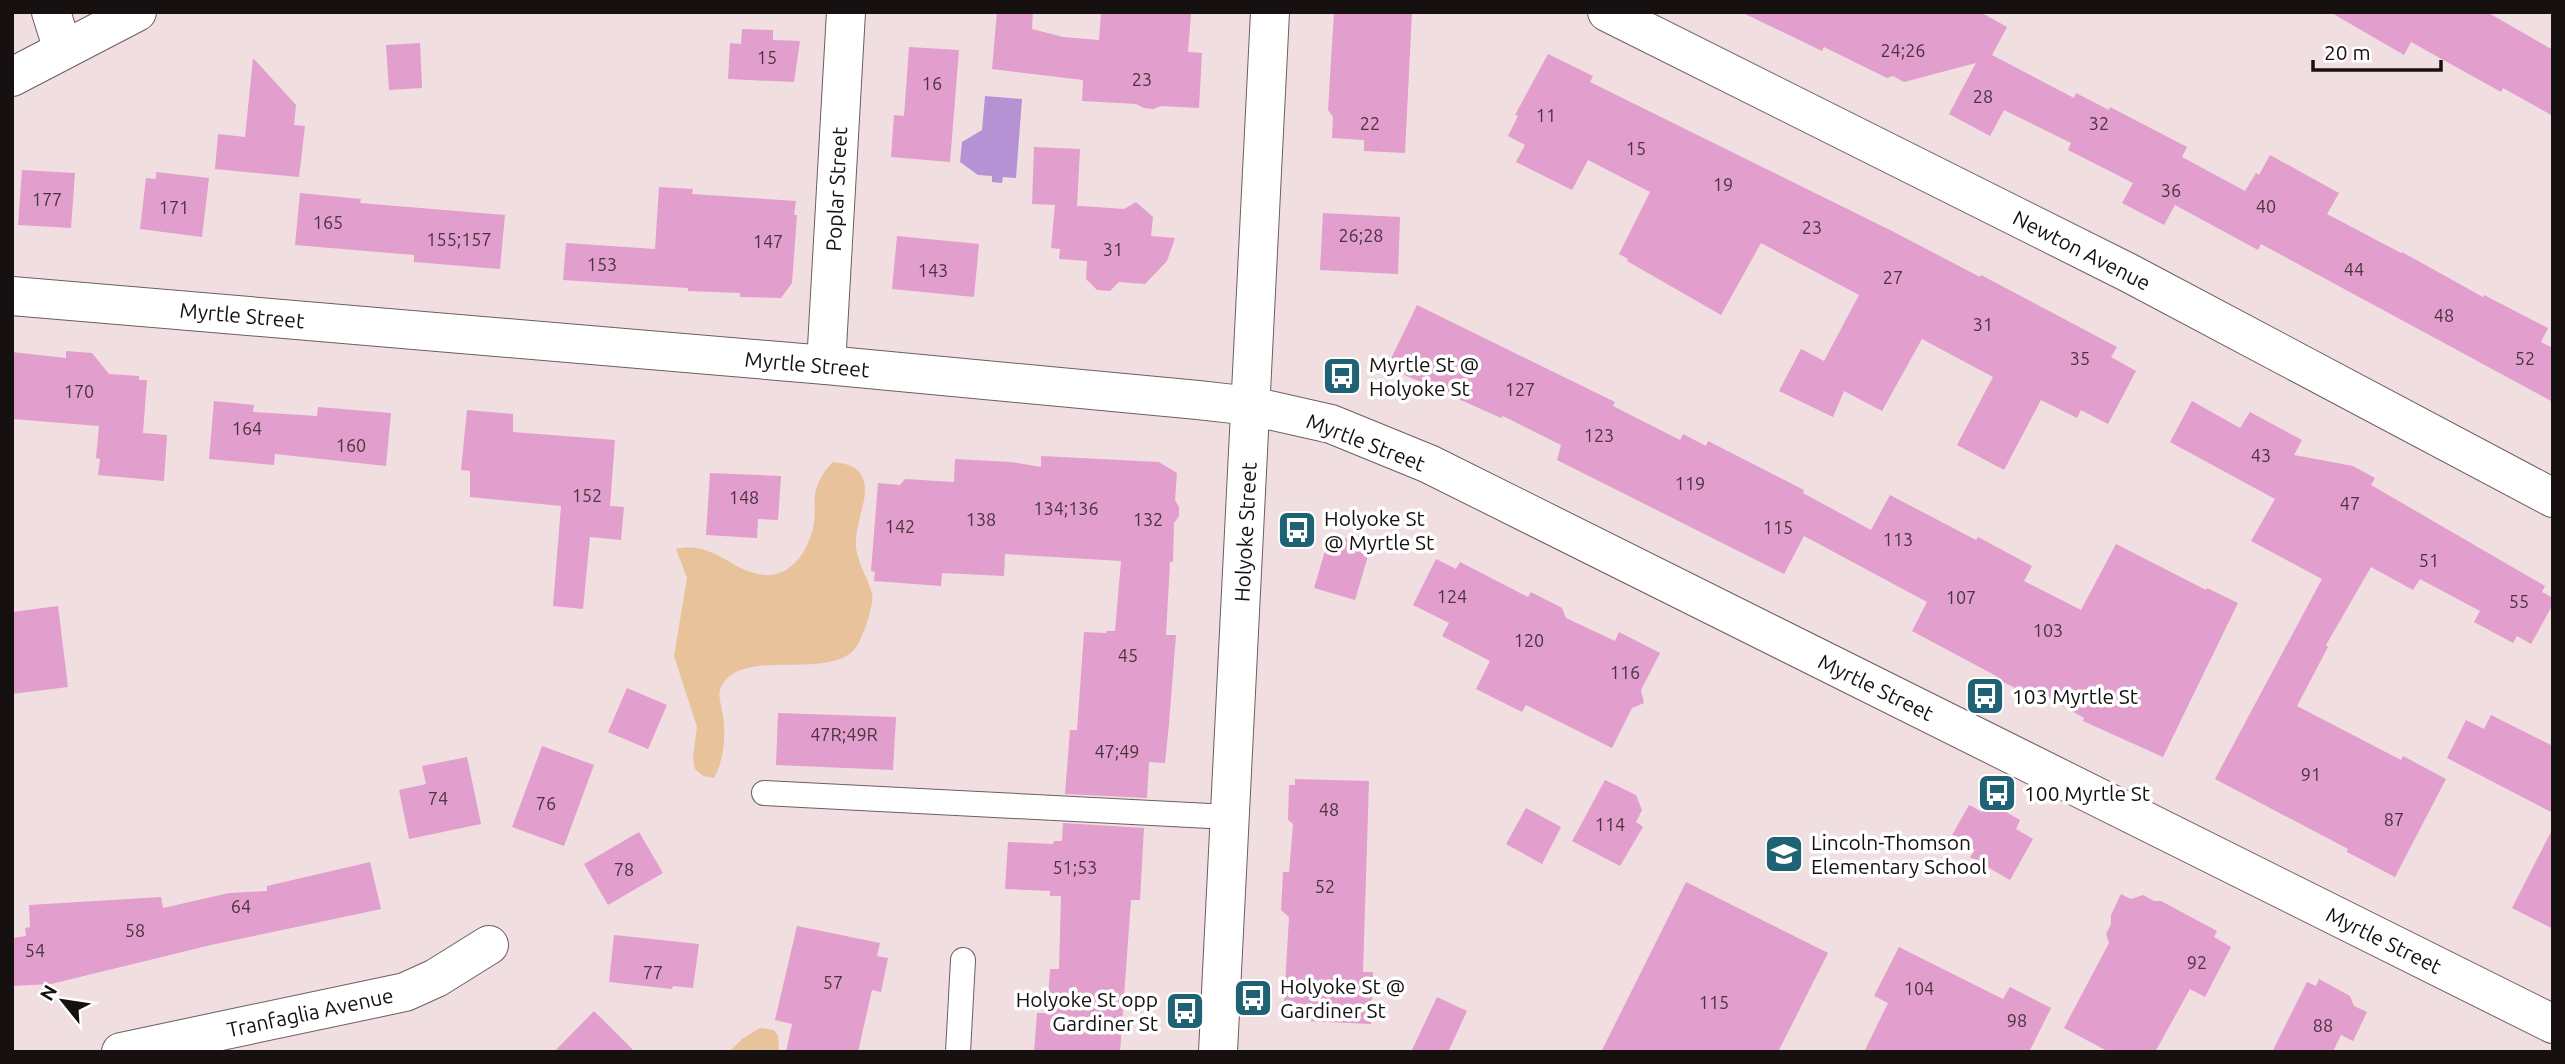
<svg xmlns="http://www.w3.org/2000/svg" width="2565" height="1064" viewBox="0 0 2565 1064" font-family="Ubuntu,sans-serif">
  <style>
    .green { fill: #e8c29b }
    .water { fill: #b592d3 }
    .building { fill: #e29ecd }
    .lines { fill: none; stroke-linecap: round; stroke-linejoin: round }
    .lane-casing { stroke: #6d5e60; stroke-width: 26 }
    .street-casing { stroke: #6d5e60; stroke-width: 40 }
    .secondary-casing { stroke: #6d5e60; stroke-width: 40 }
    .primary-casing { stroke: #6d5e60; stroke-width: 40 }
    .lane { stroke: #fff; stroke-width: 24 }
    .street { stroke: #fff; stroke-width: 38 }
    .secondary { stroke: #fff; stroke-width: 38 }
    .primary { stroke: #fff; stroke-width: 38 }
    .labels { text-anchor: middle; dominant-baseline: central; stroke-width: 7; stroke-linejoin: round; paint-order: stroke }
    .number-label { font-size: 18px; fill: #49343f }
    .street-label { font-size: 21px; fill: #161010; stroke: #fff }
    .poi-label { font-size: 21px; fill: #161010; stroke: #fff; text-anchor: start }
  </style>
  <rect width="100%" height="100%" fill="#f0dee0"/>
  <path class="green" d="M 833,462 C 862,464 869,479 863,505 C 860,518 855,534 856,548 C 858,564 868,578 872,593 C 875,604 861,645 852,652 C 819,679 744,648 722,685 C 716,695 722,705 723,716 C 726,736 724,760 714,778 L 703,776 L 695,769 L 693,758 L 697,727 L 674,656 L 687,578 L 676,549 C 716,540 733,575 768,575 C 795,575 811,545 814,522 C 816,511 813,501 816,490 C 819,479 825,470 833,462 Z
    M 760,1028 L 774,1030 L 778,1036 L 779,1052 L 729,1052 L 742,1039 Z"/>
  <path class="water" d="M 985,96 L 1022,99 L 1016,178 L 1003,177 L 1002,183 L 992,182 L 992,176 L 978,175 L 960,162 L 962,142 L 982,130 Z"/>
  <path class="building" d="M 997,12 L 1033,12 L 1032,29 L 1063,37 L 1099,40 L 1101,12 L 1191,14 L 1188,52 L 1202,53 L 1199,108 L 1161,106 L 1153,109 L 1144,108 L 1136,104 L 1082,101 L 1083,80 L 992,69 Z
    M 1334,12 L 1412,12 L 1405,153 L 1364,151 L 1364,140 L 1332,138 L 1333,117 L 1328,110 Z
    M 1741,12 L 1980,12 L 2007,27 L 1992,55 L 2074,98 L 2076,93 L 2109,110 L 2110,107 L 2187,147 L 2182,157 L 2245,191 L 2256,173 L 2259,175 L 2270,155 L 2339,193 L 2327,214 L 2401,253 L 2402,252 L 2483,297 L 2484,295 L 2548,328 L 2541,342 L 2553,348 L 2553,402 L 2261,244 L 2258,250 L 2175,205 L 2164,225 L 2122,203 L 2133,183 L 2068,150 L 2071,143 L 2004,110 L 1990,136 L 1949,114 L 1976,63 L 1904,82 L 1893,76 L 1887,78 L 1824,47 L 1822,51 Z
    M 2330,12 L 2487,12 L 2553,50 L 2553,116 L 2503,88 L 2501,92 L 2411,42 L 2404,55 Z
    M 742,29 L 773,30 L 773,40 L 800,41 L 794,82 L 728,79 L 730,43 L 741,44 Z
    M 420,43 L 422,88 L 389,90 L 386,45 Z
    M 909,47 L 959,50 L 950,162 L 891,157 L 894,115 L 904,116 Z
    M 1548,54 L 1593,76 L 1590,82 L 1892,231 L 1980,277 L 1981,275 L 2117,347 L 2111,357 L 2136,371 L 2108,424 L 2081,410 L 2077,418 L 2041,400 L 2004,470 L 1957,445 L 1993,377 L 1922,339 L 1882,411 L 1844,391 L 1833,417 L 1779,391 L 1801,349 L 1824,361 L 1859,295 L 1761,243 L 1721,315 L 1627,261 L 1628,259 L 1619,254 L 1650,192 L 1588,160 L 1572,190 L 1516,162 L 1525,145 L 1508,136 L 1518,116 L 1515,115 Z
    M 253,58 L 296,105 L 294,125 L 305,126 L 299,177 L 215,169 L 218,134 L 245,137 Z
    M 1034,147 L 1080,149 L 1077,206 L 1066,205 L 1124,209 L 1136,202 L 1153,217 L 1151,236 L 1175,238 L 1167,261 L 1145,284 L 1119,282 L 1110,291 L 1097,290 L 1086,279 L 1087,261 L 1059,259 L 1060,249 L 1051,248 L 1055,205 L 1032,204 Z
    M 22,170 L 75,173 L 71,228 L 18,225 Z
    M 156,172 L 209,178 L 202,237 L 140,229 L 146,178 L 156,179 Z
    M 659,187 L 693,189 L 692,194 L 796,201 L 794,215 L 797,215 L 792,283 L 781,298 L 740,297 L 740,293 L 688,291 L 688,288 L 563,280 L 566,243 L 655,249 Z
    M 300,193 L 361,199 L 360,203 L 505,215 L 500,269 L 414,262 L 414,255 L 295,245 Z
    M 1323,213 L 1400,217 L 1398,274 L 1320,270 Z
    M 897,236 L 979,244 L 974,297 L 892,289 Z
    M 1417,305 L 1615,402 L 1613,406 L 1680,440 L 1683,434 L 1706,446 L 1708,441 L 1804,490 L 1803,493 L 1871,530 L 1890,495 L 1976,540 L 1978,537 L 2032,566 L 2024,581 L 2081,610 L 2116,544 L 2206,590 L 2207,588 L 2238,603 L 2163,757 L 2083,721 L 2084,718 L 2040,693 L 2034,697 L 1997,679 L 1998,677 L 1912,631 L 1927,602 L 1804,536 L 1784,574 L 1557,460 L 1561,445 L 1503,416 L 1501,418 L 1387,367 Z
    M 66,351 L 92,353 L 109,374 L 139,376 L 139,380 L 147,380 L 143,433 L 167,435 L 164,481 L 98,475 L 100,459 L 96,458 L 99,426 L 12,419 L 12,352 L 66,358 Z
    M 214,401 L 254,405 L 253,412 L 317,416 L 318,407 L 391,413 L 386,466 L 275,454 L 274,465 L 209,459 Z
    M 2192,401 L 2240,428 L 2250,412 L 2302,440 L 2294,455 L 2353,466 L 2375,478 L 2371,485 L 2545,586 L 2542,592 L 2553,598 L 2553,604 L 2531,644 L 2517,636 L 2513,643 L 2474,622 L 2480,611 L 2420,579 L 2413,590 L 2371,567 L 2326,645 L 2328,647 L 2297,706 L 2401,760 L 2403,756 L 2446,779 L 2395,877 L 2347,852 L 2348,849 L 2215,779 L 2322,579 L 2251,541 L 2275,499 L 2170,442 Z
    M 467,410 L 513,414 L 513,432 L 615,440 L 610,506 L 624,507 L 621,540 L 590,537 L 583,609 L 553,606 L 561,506 L 470,497 L 470,471 L 461,470 Z
    M 1041,456 L 1159,462 L 1177,473 L 1175,500 L 1179,507 L 1179,516 L 1174,523 L 1173,562 L 1170,562 L 1166,635 L 1176,635 L 1169,724 L 1165,763 L 1149,762 L 1147,798 L 1065,794 L 1070,730 L 1077,730 L 1084,632 L 1106,633 L 1107,631 L 1115,631 L 1121,561 L 1005,554 L 1004,576 L 942,573 L 941,586 L 874,581 L 875,572 L 871,571 L 878,483 L 900,485 L 905,479 L 954,482 L 955,459 L 1011,462 L 1041,467 Z
    M 710,473 L 781,476 L 778,520 L 758,519 L 757,538 L 706,535 Z
    M 1330,534 L 1371,546 L 1355,600 L 1314,588 Z
    M 1436,559 L 1456,569 L 1460,562 L 1528,597 L 1531,592 L 1562,608 L 1566,618 L 1615,641 L 1619,632 L 1660,653 L 1641,690 L 1644,703 L 1632,708 L 1612,748 L 1526,705 L 1522,712 L 1476,689 L 1490,661 L 1442,636 L 1449,623 L 1413,605 Z
    M 58,606 L 68,687 L 12,694 L 12,612 Z
    M 627,688 L 667,705 L 648,749 L 608,732 Z
    M 778,713 L 896,717 L 893,770 L 776,765 Z
    M 2491,715 L 2553,746 L 2553,813 L 2447,758 L 2466,720 L 2484,729 Z
    M 542,746 L 594,765 L 564,846 L 512,827 Z
    M 467,757 L 481,824 L 409,839 L 399,790 L 426,784 L 422,766 Z
    M 1295,779 L 1369,781 L 1363,972 L 1373,972 L 1371,1024 L 1283,1020 L 1289,917 L 1281,910 L 1283,872 L 1289,872 L 1293,824 L 1288,820 L 1289,785 L 1295,785 Z
    M 1605,780 L 1636,795 L 1642,810 L 1636,822 L 1643,827 L 1620,866 L 1572,841 Z
    M 1987,801 L 2020,820 L 2016,829 L 2033,839 L 2010,880 L 1970,857 L 1975,850 L 1951,837 L 1969,805 L 1982,812 Z
    M 1526,808 L 1561,827 L 1542,864 L 1506,844 Z
    M 1063,823 L 1144,828 L 1140,900 L 1131,900 L 1120,1052 L 1034,1052 L 1037,1013 L 1047,1013 L 1050,969 L 1059,969 L 1061,896 L 1050,896 L 1050,891 L 1005,889 L 1008,842 L 1053,844 L 1054,841 L 1062,841 Z
    M 2553,828 L 2553,929 L 2512,908 Z
    M 639,832 L 663,873 L 608,905 L 584,864 Z
    M 370,862 L 381,909 L 211,945 L 51,984 L 12,986 L 12,938 L 26,936 L 25,928 L 30,927 L 29,905 L 161,897 L 163,908 L 229,893 L 267,891 L 267,886 Z
    M 1686,882 L 1828,953 L 1778,1052 L 1601,1052 Z
    M 2121,894 L 2131,899 L 2143,895 L 2154,901 L 2161,901 L 2217,931 L 2214,937 L 2231,947 L 2205,997 L 2190,989 L 2155,1052 L 2109,1052 L 2064,1028 L 2109,943 L 2106,934 L 2111,924 L 2111,915 Z
    M 797,926 L 880,943 L 877,956 L 888,958 L 881,992 L 872,990 L 858,1052 L 786,1052 L 792,1024 L 775,1020 Z
    M 614,935 L 699,944 L 693,988 L 673,986 L 672,989 L 609,982 Z
    M 1899,947 L 2003,999 L 2010,987 L 2051,1008 L 2029,1052 L 1864,1052 L 1888,1003 L 1874,996 Z
    M 2319,979 L 2350,996 L 2354,1006 L 2367,1012 L 2353,1041 L 2341,1035 L 2333,1052 L 2272,1052 L 2307,982 L 2316,986 Z
    M 1437,997 L 1467,1011 L 1448,1052 L 1411,1052 Z
    M 594,1011 L 635,1052 L 554,1052 Z"/>
  <g class="lines">
    <g class="lane-casing">
      <path id="lane" d="M 764,793 L 1229,817
        M 958,1052 L 963,960"/>
    </g>
    <g class="street-casing">
      <path id="street" d="M 51,12 L 63,50
        M 1607,12 L 2129,273 L 2553,498
        M 826,365 L 846,12
        M 121,1052 L 405,992 L 436,978 L 489,945"/>
    </g>
    <g class="secondary-casing">
      <path id="secondary" d="M 12,296 L 826,365 L 1198,400 L 1251,406 L 1331,424 L 1429,464 L 2553,1024
        M 1218,1052 L 1270,12"/>
    </g>
    <g class="primary-casing">
      <path id="primary" d="M 12,77 L 137,12"/>
    </g>
    <use href="#lane" class="lane"/>
    <use href="#street" class="street"/>
    <use href="#secondary" class="secondary"/>
    <use href="#primary" class="primary"/>
  </g>
  <defs>
    <g id="bus-square" transform="scale(2.0125)"><rect x="-9" y="-9" width="18" height="18" rx="4" fill="#1e6274" stroke="#fff"/><path d="M-5-6H5V4H4V6H2V4H-2V6H-4V4H-5ZM-3.5-4V0h7V-4ZM-3.5 1.2v1.5H-2V1.2ZM2 1.2v1.5H3.5V1.2Z" fill="#fff"/></g>
    <g id="school-square" transform="scale(2.0125)"><rect x="-9" y="-9" width="18" height="18" rx="4" fill="#1e6274" stroke="#fff"/><path d="M0-5L7-2L0 1L-7-2ZM-4 1L0 2.5L4 1V4Q0 6-4 4Z" fill="#fff"/></g>
  </defs>
  <g fill-rule="evenodd">
    <use href="#bus-square" x="1342" y="376"/>
    <use href="#bus-square" x="1297" y="530"/>
    <use href="#bus-square" x="1985" y="696"/>
    <use href="#bus-square" x="1997" y="793"/>
    <use href="#school-square" x="1784" y="854"/>
    <use href="#bus-square" x="1253" y="998"/>
    <use href="#bus-square" x="1185" y="1011"/>
  </g>
  <g class="labels">
    <g class="number-label">
      <text x="1903" y="50">24;26</text>
      <text x="767" y="57">15</text>
      <text x="1142" y="79">23</text>
      <text x="932" y="83">16</text>
      <text x="1983" y="96">28</text>
      <text x="1546" y="115">11</text>
      <text x="1370" y="123">22</text>
      <text x="2099" y="123">32</text>
      <text x="1636" y="148">15</text>
      <text x="1723" y="184">19</text>
      <text x="2171" y="190">36</text>
      <text x="47" y="199">177</text>
      <text x="2266" y="206">40</text>
      <text x="174" y="207">171</text>
      <text x="328" y="222">165</text>
      <text x="1812" y="227">23</text>
      <text x="1361" y="235">26;28</text>
      <text x="459" y="239">155;157</text>
      <text x="768" y="241">147</text>
      <text x="1113" y="249">31</text>
      <text x="602" y="264">153</text>
      <text x="2354" y="269">44</text>
      <text x="933" y="270">143</text>
      <text x="1893" y="277">27</text>
      <text x="2444" y="315">48</text>
      <text x="1983" y="324">31</text>
      <text x="2080" y="358">35</text>
      <text x="2525" y="358">52</text>
      <text x="1520" y="389">127</text>
      <text x="79" y="391">170</text>
      <text x="247" y="428">164</text>
      <text x="1599" y="435">123</text>
      <text x="351" y="445">160</text>
      <text x="2261" y="455">43</text>
      <text x="1690" y="483">119</text>
      <text x="587" y="495">152</text>
      <text x="744" y="497">148</text>
      <text x="2350" y="503">47</text>
      <text x="1066" y="508">134;136</text>
      <text x="981" y="519">138</text>
      <text x="1148" y="519">132</text>
      <text x="900" y="526">142</text>
      <text x="1778" y="527">115</text>
      <text x="1898" y="539">113</text>
      <text x="2429" y="560">51</text>
      <text x="1452" y="596">124</text>
      <text x="1961" y="597">107</text>
      <text x="2519" y="601">55</text>
      <text x="2048" y="630">103</text>
      <text x="1529" y="640">120</text>
      <text x="1128" y="655">45</text>
      <text x="1625" y="672">116</text>
      <text x="844" y="734">47R;49R</text>
      <text x="1117" y="751">47;49</text>
      <text x="2311" y="774">91</text>
      <text x="438" y="798">74</text>
      <text x="546" y="803">76</text>
      <text x="1329" y="809">48</text>
      <text x="2394" y="819">87</text>
      <text x="1610" y="824">114</text>
      <text x="1075" y="867">51;53</text>
      <text x="624" y="869">78</text>
      <text x="1325" y="886">52</text>
      <text x="241" y="906">64</text>
      <text x="135" y="930">58</text>
      <text x="35" y="950">54</text>
      <text x="2197" y="962">92</text>
      <text x="653" y="972">77</text>
      <text x="833" y="982">57</text>
      <text x="1919" y="988">104</text>
      <text x="1714" y="1002">115</text>
      <text x="2017" y="1020">98</text>
      <text x="2323" y="1025">88</text>
    </g>
    <g class="street-label">
      <text transform="translate(836 189) rotate(-87)">Poplar Street</text>
      <text transform="translate(2082 250) rotate(27)">Newton Avenue</text>
      <text transform="translate(242 315) rotate(5)">Myrtle Street</text>
      <text transform="translate(807 364) rotate(5)">Myrtle Street</text>
      <text transform="translate(1366 442) rotate(21)">Myrtle Street</text>
      <text transform="translate(1245 532) rotate(-87)">Holyoke Street</text>
      <text transform="translate(1876 687) rotate(26)">Myrtle Street</text>
      <text transform="translate(2384 940) rotate(26)">Myrtle Street</text>
      <text transform="translate(310 1012) rotate(-12)">Tranfaglia Avenue</text>
    </g>
    <g class="poi-label">
      <text x="1369" y="364">Myrtle St @<tspan x="1369" dy="24">Holyoke St</tspan></text>
      <text x="1324" y="518">Holyoke St<tspan x="1324" dy="24">@ Myrtle St</tspan></text>
      <text x="2012" y="696">103 Myrtle St</text>
      <text x="2024" y="793">100 Myrtle St</text>
      <text x="1811" y="842">Lincoln-Thomson<tspan x="1811" dy="24">Elementary School</tspan></text>
      <text x="1280" y="986">Holyoke St @<tspan x="1280" dy="24">Gardiner St</tspan></text>
      <text x="1158" y="999" text-anchor="end">Holyoke St opp<tspan x="1158" dy="24">Gardiner St</tspan></text>
    </g>
  </g>
  <rect width="2565" height="1064" fill="none" stroke="#161010" stroke-width="28"/>
  <g transform="translate(63 1001) rotate(300)" stroke="#ffffff" stroke-width="5" paint-order="stroke">
  <path d="M0-5L12 26L0 18L-12 26Z" fill="#161010"/>
  <text y="-10" font-size="19" font-weight="bold" text-anchor="middle" fill="#161010">N</text>
  </g>
  <path d="M2313 60v10h128v-10" fill="none" stroke="#161010" stroke-width="3.5"/>
  <text x="2324" y="60" font-size="21" fill="#161010" stroke="#ffffff" stroke-width="5" paint-order="stroke">20 m</text>
</svg>
